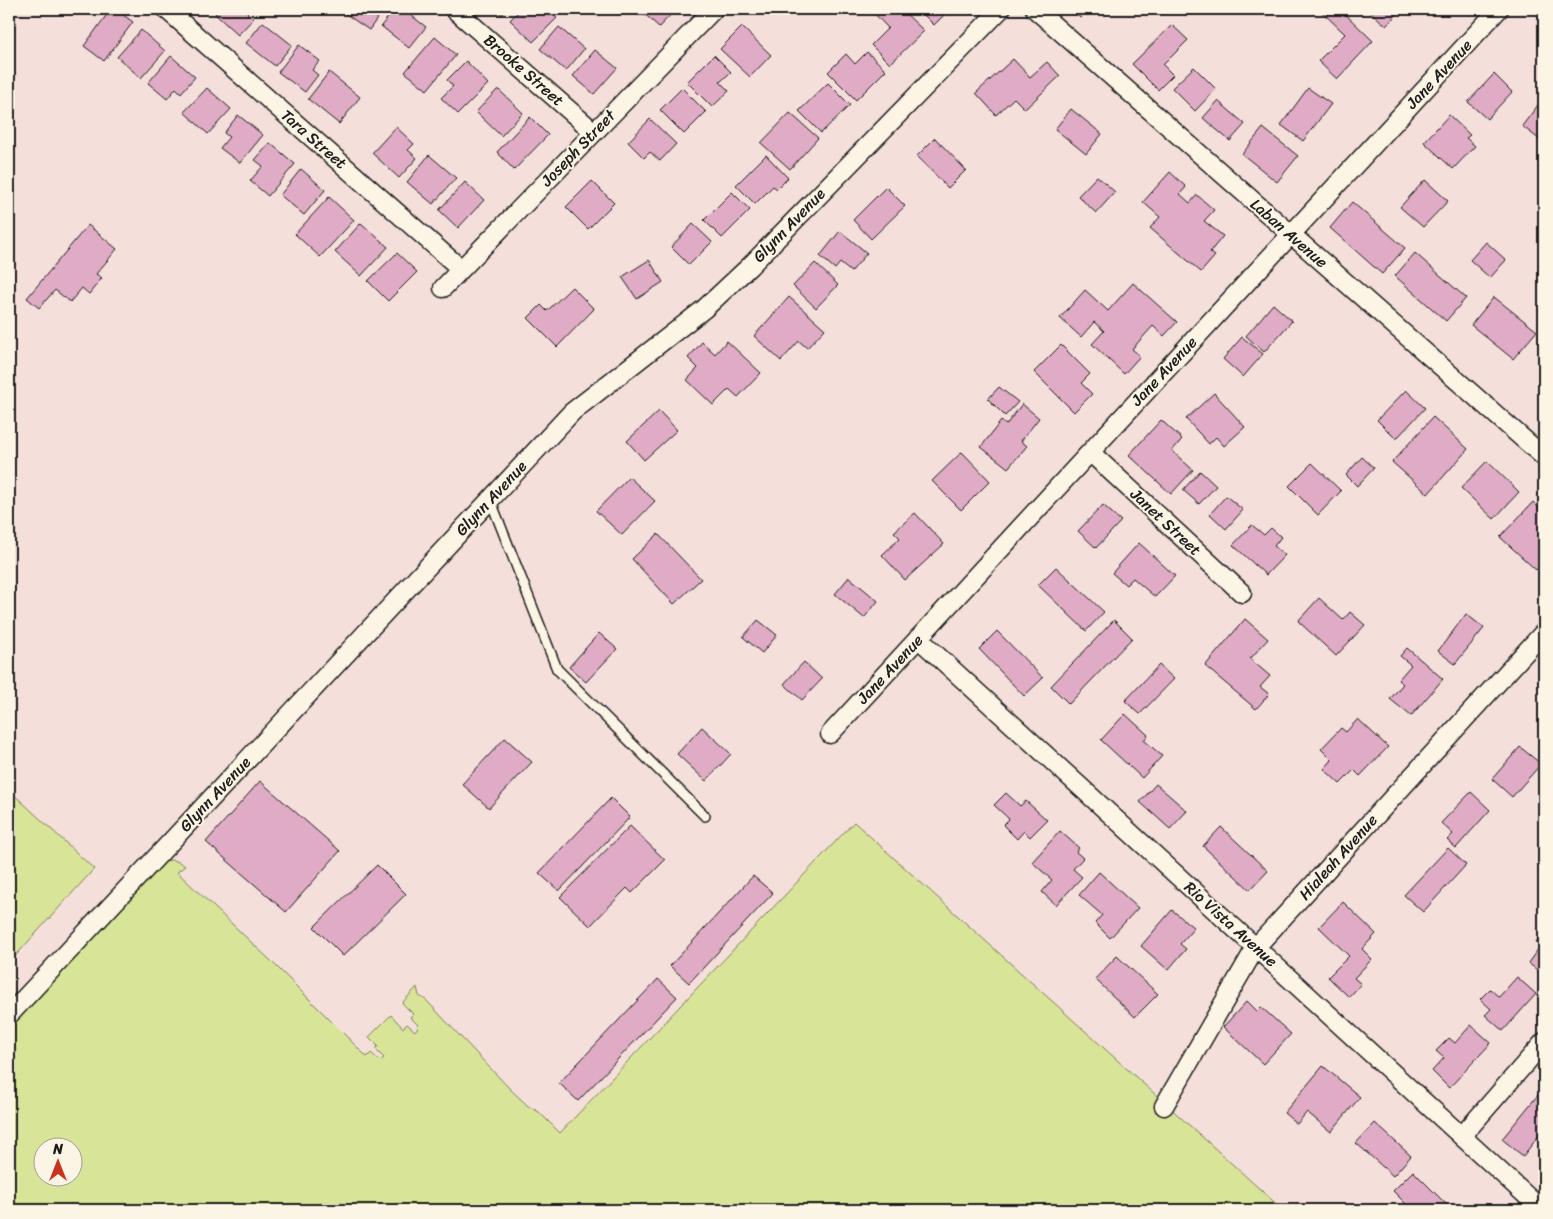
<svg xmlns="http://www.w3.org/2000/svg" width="1553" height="1219" viewBox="0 0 1553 1219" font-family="Sriracha,sans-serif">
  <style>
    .green { fill: #d8e497; stroke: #7a805a; fill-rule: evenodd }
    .building { fill: #e0abc5; stroke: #1c1c1c }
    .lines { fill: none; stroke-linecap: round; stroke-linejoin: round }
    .service-casing { stroke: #1c1c1c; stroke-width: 12 }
    .minor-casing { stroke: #1c1c1c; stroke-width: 21 }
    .service { stroke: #fcf5e5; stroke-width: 9 }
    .minor { stroke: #fcf5e5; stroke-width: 18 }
    .labels { text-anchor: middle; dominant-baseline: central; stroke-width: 4; stroke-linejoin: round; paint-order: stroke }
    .street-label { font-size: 16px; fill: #1c1c1c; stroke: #fcf5e5 }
  </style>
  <rect width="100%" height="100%" fill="#f4dfdb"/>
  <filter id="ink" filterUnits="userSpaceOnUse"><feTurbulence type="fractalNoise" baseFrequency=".02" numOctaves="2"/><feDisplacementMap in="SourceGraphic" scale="10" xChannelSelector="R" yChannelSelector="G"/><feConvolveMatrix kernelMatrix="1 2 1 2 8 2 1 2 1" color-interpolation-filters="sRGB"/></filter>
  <g filter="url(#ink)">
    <path class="green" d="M 9,790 L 94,869 L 9,963 Z
      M 854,822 L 1283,1210 L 9,1210 L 9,1024 L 157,864 C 168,859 175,858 185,866 L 177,872 L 270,960 L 367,1057 L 371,1053 L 380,1061 L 384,1058 L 375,1049 L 378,1046 L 369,1037 L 391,1015 L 403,1028 L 407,1024 L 415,1031 L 419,1026 L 410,1017 L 413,1014 L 402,1003 L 417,987 L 419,996 L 426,1000 L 508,1087 L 528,1106 L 539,1112 L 560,1133 ZM 42,1146 L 72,1146 L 72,1176 L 42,1176 Z"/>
    <path class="building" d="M 111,9 L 115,9 L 133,22 L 104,61 L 84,46 Z
      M 220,9 L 251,9 L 247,13 L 254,18 L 238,35 L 215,14 Z
      M 341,9 L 384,9 L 369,30 L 340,10 Z
      M 395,9 L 403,9 L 426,27 L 409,48 L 381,26 Z
      M 495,9 L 507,9 L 502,15 Z
      M 521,9 L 529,9 L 531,11 L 533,9 L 547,9 L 557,18 L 533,42 L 510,20 Z
      M 609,9 L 620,9 L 615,14 Z
      M 639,9 L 676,9 L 659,27 Z
      M 873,9 L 901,9 L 924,31 L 890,64 L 871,45 L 888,28 L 871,10 Z
      M 918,9 L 950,9 L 934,25 Z
      M 1071,9 L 1089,9 L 1080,18 Z
      M 1319,9 L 1340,9 L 1373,41 L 1337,79 L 1318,61 L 1345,34 Z
      M 1368,9 L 1402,9 L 1386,26 Z
      M 263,22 L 292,45 L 275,66 L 246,43 Z
      M 1172,25 L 1188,40 L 1163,65 L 1173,75 L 1158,90 L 1132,64 Z
      M 559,27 L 584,49 L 566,71 L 540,49 Z
      M 742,27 L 771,55 L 750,77 L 720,49 Z
      M 141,30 L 165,51 L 141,78 L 117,57 Z
      M 435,37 L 456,55 L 427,90 L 405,72 Z
      M 299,45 L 320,61 L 312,70 L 318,75 L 305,92 L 278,72 Z
      M 595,50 L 617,68 L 594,94 L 573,76 Z
      M 867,52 L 886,70 L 856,100 L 828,72 L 846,54 L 855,64 Z
      M 714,55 L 731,72 L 720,82 L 729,91 L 712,107 L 687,82 Z
      M 171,56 L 195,77 L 181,93 L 176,88 L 167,99 L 148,83 Z
      M 1013,59 L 1030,77 L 1047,62 L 1060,76 L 1025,109 L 1014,98 L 996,115 L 976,93 Z
      M 466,61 L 488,84 L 458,114 L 441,98 L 453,86 L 447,80 Z
      M 1194,67 L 1216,89 L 1195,111 L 1172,88 Z
      M 329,72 L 360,97 L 339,124 L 308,99 Z
      M 1494,74 L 1512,92 L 1487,119 L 1468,102 Z
      M 828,83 L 850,105 L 821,133 L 799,111 Z
      M 207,88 L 231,109 L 208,134 L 184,112 Z
      M 682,88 L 706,112 L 684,134 L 660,110 Z
      M 1308,88 L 1331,104 L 1303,141 L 1281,125 Z
      M 498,89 L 523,113 L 501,136 L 476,112 Z
      M 1218,101 L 1245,124 L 1230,141 L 1203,118 Z
      M 1538,105 L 1544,110 L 1544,143 L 1522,126 Z
      M 1071,109 L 1102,134 L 1086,154 L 1055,129 Z
      M 790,113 L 818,138 L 790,169 L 761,143 Z
      M 238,115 L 263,135 L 240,163 L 220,148 L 229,137 L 224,133 Z
      M 1449,115 L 1470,135 L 1466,138 L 1475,146 L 1453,169 L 1424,142 Z
      M 530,117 L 548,135 L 514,170 L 497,152 Z
      M 650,119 L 676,144 L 660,161 L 650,152 L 644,158 L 628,142 Z
      M 396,127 L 414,144 L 408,150 L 417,158 L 399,178 L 372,153 Z
      M 1263,128 L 1298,156 L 1277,182 L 1242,154 Z
      M 935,138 L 966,170 L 948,188 L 917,156 Z
      M 270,143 L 295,164 L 268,196 L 250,181 L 263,166 L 255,160 Z
      M 429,155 L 456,178 L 433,204 L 407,182 Z
      M 766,155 L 788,178 L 777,189 L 773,186 L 755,204 L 736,185 Z
      M 301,169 L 325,190 L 304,215 L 280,195 Z
      M 1170,172 L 1186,187 L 1180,194 L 1190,203 L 1197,195 L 1214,210 L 1204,221 L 1223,236 L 1210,252 L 1215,256 L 1201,272 L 1150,228 L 1160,217 L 1143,202 Z
      M 1097,176 L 1115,192 L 1096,213 L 1078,196 Z
      M 1425,180 L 1448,201 L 1423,227 L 1400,207 Z
      M 592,181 L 614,203 L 588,229 L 566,207 Z
      M 465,182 L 484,200 L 458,228 L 439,210 Z
      M 886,187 L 905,206 L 871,239 L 853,220 Z
      M 732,192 L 750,210 L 722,238 L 704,220 Z
      M 329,197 L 354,220 L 320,257 L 295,234 Z
      M 1352,202 L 1405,248 L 1382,274 L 1330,228 Z
      M 361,223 L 388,247 L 361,276 L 335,252 Z
      M 693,224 L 712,242 L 689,265 L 671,247 Z
      M 88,225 L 117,249 L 96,274 L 102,278 L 89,294 L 82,288 L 70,302 L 55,290 L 39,308 L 27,298 Z
      M 840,231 L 867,253 L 851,272 L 840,263 L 835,269 L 820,256 Z
      M 1486,242 L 1506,260 L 1490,278 L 1470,260 Z
      M 397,253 L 417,272 L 388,301 L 368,281 Z
      M 1415,253 L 1466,298 L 1446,321 L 1395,276 Z
      M 649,260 L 663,282 L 637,299 L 622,277 Z
      M 815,263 L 838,285 L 816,308 L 793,286 Z
      M 1133,283 L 1177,322 L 1164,336 L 1153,326 L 1132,349 L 1140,356 L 1124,374 L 1092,344 L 1104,331 L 1094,322 L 1081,337 L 1060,318 L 1085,290 L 1108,311 Z
      M 572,287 L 594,309 L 557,347 L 528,318 L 541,305 L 547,311 Z
      M 789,297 L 825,329 L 807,348 L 799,341 L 781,361 L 754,336 Z
      M 1494,297 L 1537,331 L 1513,359 L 1471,325 Z
      M 1273,304 L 1292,321 L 1264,352 L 1246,336 Z
      M 1242,337 L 1263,354 L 1243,377 L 1223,359 Z
      M 727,341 L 761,373 L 738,397 L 729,389 L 713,405 L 687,380 L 698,368 L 688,358 L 702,342 L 715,354 Z
      M 1061,345 L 1090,374 L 1081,383 L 1092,394 L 1074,412 L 1034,372 Z
      M 999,387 L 1018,402 L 1005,416 L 988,399 Z
      M 1406,390 L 1425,408 L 1396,439 L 1377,420 Z
      M 1214,393 L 1245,427 L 1224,446 L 1216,437 L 1209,444 L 1186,419 Z
      M 1022,404 L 1039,418 L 1021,441 L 1027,446 L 1008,468 L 981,447 L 1001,421 L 1006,425 Z
      M 659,411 L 677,430 L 644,460 L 627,441 Z
      M 1433,417 L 1468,449 L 1428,494 L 1392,462 Z
      M 1161,420 L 1182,439 L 1172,451 L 1193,470 L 1171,494 L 1129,455 Z
      M 962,452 L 990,481 L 961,510 L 932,481 Z
      M 1362,457 L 1374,468 L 1357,486 L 1346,475 Z
      M 1487,461 L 1519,492 L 1494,519 L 1461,488 Z
      M 1312,463 L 1341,491 L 1318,515 L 1289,486 Z
      M 1200,471 L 1216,486 L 1199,504 L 1183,490 Z
      M 629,477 L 655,501 L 622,535 L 596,511 Z
      M 1226,496 L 1243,510 L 1226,529 L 1210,514 Z
      M 1533,502 L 1544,513 L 1544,561 L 1536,570 L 1500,537 Z
      M 1103,505 L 1121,521 L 1096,548 L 1078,531 Z
      M 915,513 L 944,544 L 905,580 L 882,555 L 900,538 L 894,532 Z
      M 1252,525 L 1264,535 L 1271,528 L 1281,537 L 1274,546 L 1285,555 L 1266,575 L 1233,545 Z
      M 658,534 L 701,579 L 674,604 L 632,559 Z
      M 1139,543 L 1175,576 L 1155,597 L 1133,578 L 1126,585 L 1112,573 Z
      M 1056,567 L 1104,612 L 1086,631 L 1038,585 Z
      M 849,577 L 878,601 L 864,618 L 835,594 Z
      M 1319,598 L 1343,620 L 1350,612 L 1365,625 L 1336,656 L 1298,621 Z
      M 1466,614 L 1484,628 L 1455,664 L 1438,651 Z
      M 1245,619 L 1268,639 L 1250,659 L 1270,676 L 1260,687 L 1269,694 L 1256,709 L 1205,666 Z
      M 758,620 L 777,635 L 762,653 L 743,637 Z
      M 1114,620 L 1132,638 L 1069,704 L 1051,686 Z
      M 997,631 L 1043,678 L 1024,696 L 979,649 Z
      M 599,633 L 617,649 L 586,682 L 569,667 Z
      M 1407,648 L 1443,679 L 1411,716 L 1390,699 L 1403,684 L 1398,680 L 1411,665 L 1400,656 Z
      M 804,662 L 822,679 L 802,700 L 784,684 Z
      M 1159,665 L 1174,679 L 1140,714 L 1125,701 Z
      M 1125,714 L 1148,735 L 1144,740 L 1162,756 L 1142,778 L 1101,740 Z
      M 1358,719 L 1388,747 L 1360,776 L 1354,770 L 1340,784 L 1324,769 L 1332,760 L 1321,749 L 1341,728 L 1346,732 Z
      M 702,727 L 731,754 L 706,781 L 677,754 Z
      M 505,738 L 532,762 L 489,808 L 462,784 Z
      M 1520,747 L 1541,764 L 1512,797 L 1492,779 Z
      M 260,781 L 340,851 L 286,912 L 206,842 Z
      M 1156,784 L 1187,811 L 1170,829 L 1140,802 Z
      M 1471,792 L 1490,810 L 1456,848 L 1447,840 L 1453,834 L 1441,823 Z
      M 1006,793 L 1020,806 L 1026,801 L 1047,820 L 1030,837 L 1024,831 L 1017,839 L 1003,825 L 1009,819 L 994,805 Z
      M 611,798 L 630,817 L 559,891 L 539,873 Z
      M 630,826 L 665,860 L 632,893 L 627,888 L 590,926 L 560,897 Z
      M 1221,827 L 1268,871 L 1250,890 L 1203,846 Z
      M 1060,831 L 1079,848 L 1076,852 L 1083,858 L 1073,869 L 1082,877 L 1056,905 L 1042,892 L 1052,880 L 1032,862 Z
      M 1448,848 L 1466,865 L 1423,912 L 1404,895 Z
      M 377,865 L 406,894 L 343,956 L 314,927 Z
      M 1099,872 L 1138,908 L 1110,938 L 1095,923 L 1102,915 L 1079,895 Z
      M 753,876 L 773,893 L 689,983 L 670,966 Z
      M 1343,902 L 1376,934 L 1362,949 L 1372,959 L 1354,978 L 1361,984 L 1349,997 L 1328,977 L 1349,956 L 1319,927 Z
      M 1172,910 L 1194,928 L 1180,944 L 1186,949 L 1168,970 L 1141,946 Z
      M 1544,930 L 1544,975 L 1528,963 L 1541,945 L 1536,942 Z
      M 1117,956 L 1158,994 L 1135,1017 L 1095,979 Z
      M 1517,977 L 1536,994 L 1503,1031 L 1485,1015 L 1491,1009 L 1480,999 L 1490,989 L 1499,997 Z
      M 658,979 L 677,997 L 578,1101 L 559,1083 Z
      M 1247,1001 L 1257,1011 L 1261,1007 L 1291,1034 L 1263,1064 L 1223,1027 Z
      M 1471,1025 L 1491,1043 L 1449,1088 L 1432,1071 L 1444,1058 L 1436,1051 L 1449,1038 L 1455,1043 Z
      M 1323,1066 L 1360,1097 L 1331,1132 L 1307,1112 L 1297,1124 L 1284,1113 Z
      M 1542,1090 L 1544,1092 L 1544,1129 L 1523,1156 L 1502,1139 Z
      M 1375,1123 L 1411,1156 L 1393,1176 L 1356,1143 Z
      M 1413,1171 L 1450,1208 L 1448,1210 L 1412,1210 L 1393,1191 Z"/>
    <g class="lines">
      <g class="service-casing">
        <path id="service" d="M 490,499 L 557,669 L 705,816"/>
      </g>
      <g class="minor-casing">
        <path id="minor" d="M 166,9 L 461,269
          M 454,9 L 594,132
          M 1035,9 L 1544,457
          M 443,288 L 714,9
          M 1090,452 L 1242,593
          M 918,638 L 1542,1210
          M 830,734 L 1499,9
          M 9,1015 L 572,412 L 704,309 L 750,266 L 1001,9
          M 1164,1106 L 1256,947 L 1544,632
          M 1462,1136 L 1544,1042"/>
      </g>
      <use href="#service" class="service"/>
      <use href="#minor" class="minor"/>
    </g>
  </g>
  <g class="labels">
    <g class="street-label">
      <text transform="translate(524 70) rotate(41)">Brooke Street</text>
      <text transform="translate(1439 74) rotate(-47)">Jane Avenue</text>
      <text transform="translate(314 139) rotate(41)">Tara Street</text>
      <text transform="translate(578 148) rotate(-46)">Joseph Street</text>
      <text transform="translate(789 225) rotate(-46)">Glynn Avenue</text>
      <text transform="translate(1289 233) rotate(41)">Laban Avenue</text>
      <text transform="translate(1164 371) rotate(-47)">Jane Avenue</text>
      <text transform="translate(491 498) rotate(-47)">Glynn Avenue</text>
      <text transform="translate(1166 522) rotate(43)">Janet Street</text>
      <text transform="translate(890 669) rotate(-47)">Jane Avenue</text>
      <text transform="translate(215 794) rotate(-47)">Glynn Avenue</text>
      <text transform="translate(1338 857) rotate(-48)">Hialeah Avenue</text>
      <text transform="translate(1231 924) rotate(42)">Rio Vista Avenue</text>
    </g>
  </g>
  <rect width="1553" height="1219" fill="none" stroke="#fcf5e5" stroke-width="30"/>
  <rect x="15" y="15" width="1523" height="1189" fill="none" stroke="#1c1c1c" stroke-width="2" filter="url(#ink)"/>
  <g transform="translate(58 1162)"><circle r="24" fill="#fcf5e5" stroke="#a29e95"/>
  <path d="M0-4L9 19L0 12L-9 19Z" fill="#c8321e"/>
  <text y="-8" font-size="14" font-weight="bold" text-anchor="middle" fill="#1c1c1c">N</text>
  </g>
</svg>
